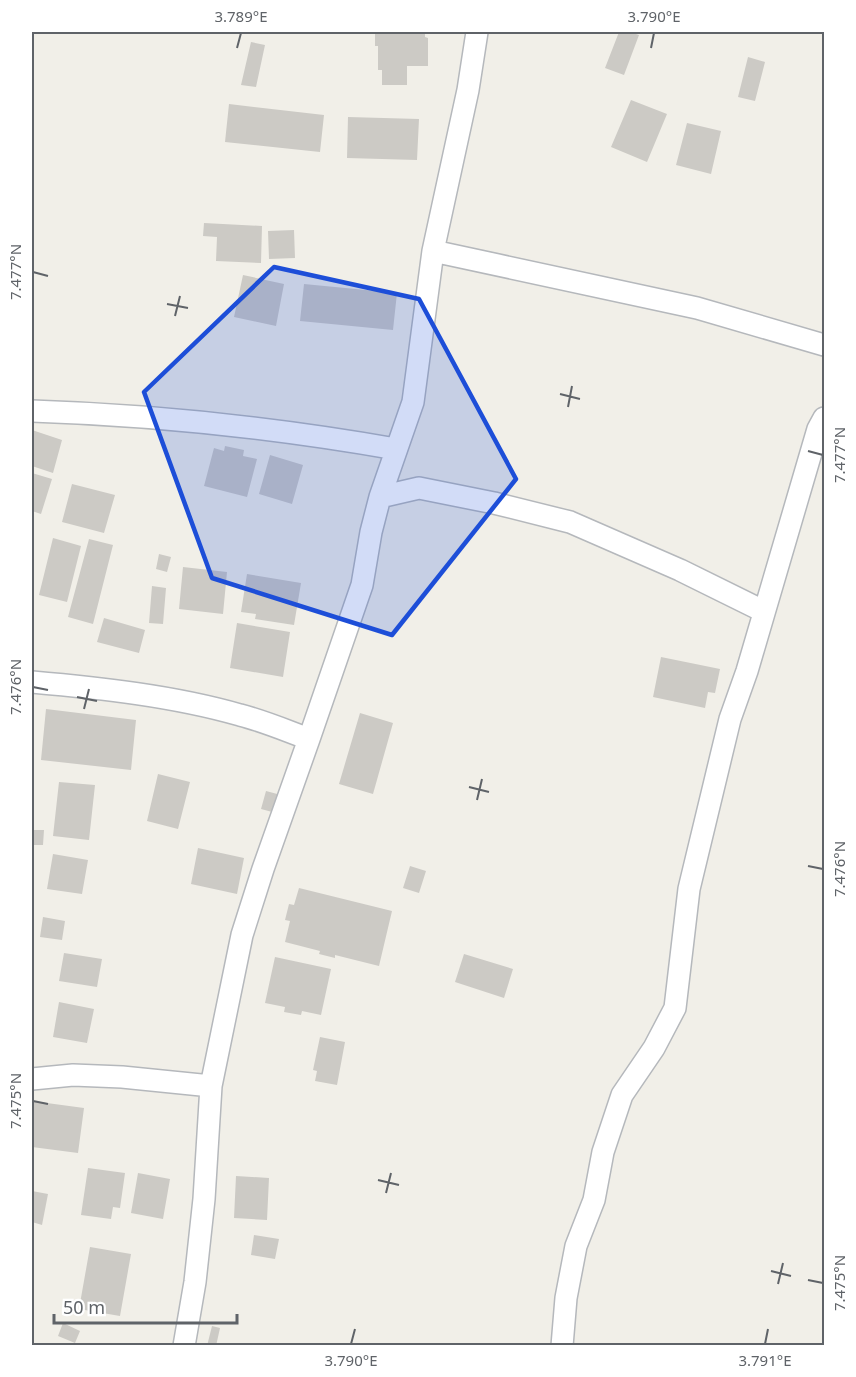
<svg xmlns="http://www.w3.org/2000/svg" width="856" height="1377" viewBox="0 0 856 1377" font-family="'Noto Sans',sans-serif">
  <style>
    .building { fill: #cccac5 }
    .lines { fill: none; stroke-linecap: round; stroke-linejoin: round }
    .street-casing { stroke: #b5b8bc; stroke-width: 24 }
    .street { stroke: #fff; stroke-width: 21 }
    .marked { fill: #1d4ed8; fill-opacity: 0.2; stroke: #1d4ed8; stroke-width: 4.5; stroke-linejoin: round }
    .ticks { fill: none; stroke: #5f6368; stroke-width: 2 }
    .neatline { fill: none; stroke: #5f6368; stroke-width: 2 }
    .ticks-label { font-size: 15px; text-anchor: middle; fill: #5f6368 }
  </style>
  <rect width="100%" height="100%" fill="#f1efe8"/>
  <path class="building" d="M 375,32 L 425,32 L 425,37 L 428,38 L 428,66 L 407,66 L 407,85 L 382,85 L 382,70 L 378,70 L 378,46 L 375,46 Z
    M 619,32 L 630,32 L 639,35 L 624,75 L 605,68 Z
    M 251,42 L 265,45 L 256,87 L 241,85 Z
    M 748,57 L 765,62 L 755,101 L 738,97 Z
    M 631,100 L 667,114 L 647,162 L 611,147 Z
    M 229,104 L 324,115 L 320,152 L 225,142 Z
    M 348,117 L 419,119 L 417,160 L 347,158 Z
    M 687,123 L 721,131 L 711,174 L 676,165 Z
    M 204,223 L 262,226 L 261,263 L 216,261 L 217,237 L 203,236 Z
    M 294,230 L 295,258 L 269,259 L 268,231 Z
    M 243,275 L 284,284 L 276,326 L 234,317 Z
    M 304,284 L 397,293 L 393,330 L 300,321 Z
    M 32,430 L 62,440 L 53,473 L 32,466 Z
    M 225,446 L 244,450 L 243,456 L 257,459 L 247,497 L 204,486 L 214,448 L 224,451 Z
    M 270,455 L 303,465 L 292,504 L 259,494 Z
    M 32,473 L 52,479 L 41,514 L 32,511 Z
    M 72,484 L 115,495 L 104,533 L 62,522 Z
    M 53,538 L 81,546 L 67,602 L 39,595 Z
    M 89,539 L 113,545 L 93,624 L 68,617 Z
    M 159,554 L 171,557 L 167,572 L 156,569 Z
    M 183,567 L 227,572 L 223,614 L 179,609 Z
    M 247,574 L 301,583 L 294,625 L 255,619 L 256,614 L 241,612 Z
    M 152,586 L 166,588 L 163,624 L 149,623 Z
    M 104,618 L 145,630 L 139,653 L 97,642 Z
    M 237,623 L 290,632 L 283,677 L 230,668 Z
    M 661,657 L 720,669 L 715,693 L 708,692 L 705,708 L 653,697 Z
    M 46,709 L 136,720 L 131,770 L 41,760 Z
    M 360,713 L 393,723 L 373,794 L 339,784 Z
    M 158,774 L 190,782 L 178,829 L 147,821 Z
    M 59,782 L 95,785 L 89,840 L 53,836 Z
    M 266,791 L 281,795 L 276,813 L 261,809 Z
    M 32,830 L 44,830 L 43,845 L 32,845 Z
    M 198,848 L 244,858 L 237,894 L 191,884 Z
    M 53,854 L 88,860 L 82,894 L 47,889 Z
    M 410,866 L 426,871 L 419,893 L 403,888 Z
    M 299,888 L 392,911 L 379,966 L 335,955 L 335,958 L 319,954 L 320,951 L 285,942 L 290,921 L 285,920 L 289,904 L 294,905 Z
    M 43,917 L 65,921 L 62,940 L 40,937 Z
    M 64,953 L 102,959 L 97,987 L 59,981 Z
    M 464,954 L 513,969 L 504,998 L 455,982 Z
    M 275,957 L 331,969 L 321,1015 L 302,1011 L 301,1015 L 284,1012 L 285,1007 L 265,1003 Z
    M 59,1002 L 94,1009 L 87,1043 L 53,1037 Z
    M 320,1037 L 345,1042 L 337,1085 L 315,1081 L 317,1071 L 313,1070 Z
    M 32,1101 L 84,1108 L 78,1153 L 32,1147 Z
    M 88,1168 L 125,1173 L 120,1208 L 113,1207 L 111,1219 L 81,1215 Z
    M 138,1173 L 170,1179 L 163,1219 L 131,1213 Z
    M 236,1176 L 269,1178 L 267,1220 L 234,1218 Z
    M 32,1191 L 48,1194 L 42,1225 L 32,1222 Z
    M 254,1235 L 279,1239 L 275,1259 L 251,1255 Z
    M 90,1247 L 131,1254 L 120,1316 L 79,1309 Z
    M 63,1323 L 80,1331 L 75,1343 L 58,1336 Z
    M 212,1326 L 220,1328 L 216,1346 L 207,1346 Z"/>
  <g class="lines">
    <g class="street-casing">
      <path id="street" d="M 433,251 L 697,308 L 824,345
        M 32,411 C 154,415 276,428 396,449
        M 380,497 L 419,488 L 494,503 L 570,522 L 680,570 L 763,611
        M 32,682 C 100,688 174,696 240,715 C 264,721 287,731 309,739
        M 32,1079 L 73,1075 L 122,1077 L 211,1086
        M 184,1346 L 195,1282 L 204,1199 L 211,1086 L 242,935 L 263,869 L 309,739 L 362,585 L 371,532 L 380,497 L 413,402 L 433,251 L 468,90 L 477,32
        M 562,1346 L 566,1298 L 576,1246 L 594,1200 L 603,1152 L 622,1095 L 654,1048 L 675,1008 L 689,889 L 730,719 L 747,671 L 818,429 L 824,418"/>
    </g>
    <use href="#street" class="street"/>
  </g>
  <path class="marked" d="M 274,267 L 419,299 L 516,479 L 392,635 L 212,578 L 144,392 Z"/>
  <path class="ticks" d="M 237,48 L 241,33M 651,48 L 654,33M 33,272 L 48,276M 167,304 L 188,308M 175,316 L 180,296M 560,394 L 580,399M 568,407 L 572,386M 808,451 L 823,455M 33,687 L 48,690M 77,697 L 97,701M 84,709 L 89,689M 469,787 L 489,792M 477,800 L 482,779M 808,866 L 823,869M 33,1101 L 48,1104M 378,1180 L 399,1185M 386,1193 L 391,1173M 771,1271 L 791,1276M 808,1280 L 823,1283M 778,1284 L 783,1263M 351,1344 L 355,1329M 765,1344 L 768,1329"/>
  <rect width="856" height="1377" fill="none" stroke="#ffffff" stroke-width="66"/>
  <path d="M54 1314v9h183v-9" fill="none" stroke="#5f6368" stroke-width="3"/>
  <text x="63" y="1314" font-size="18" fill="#5f6368" stroke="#ffffff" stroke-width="4.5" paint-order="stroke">50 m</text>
  <rect x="33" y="33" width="790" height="1311" class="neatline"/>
  <g class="ticks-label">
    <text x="241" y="22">3.789°E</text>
    <text x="654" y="22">3.790°E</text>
    <text transform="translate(16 272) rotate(-90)" y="5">7.477°N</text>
    <text transform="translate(840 455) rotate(-90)" y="5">7.477°N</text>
    <text transform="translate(16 687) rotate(-90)" y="5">7.476°N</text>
    <text transform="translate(840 869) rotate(-90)" y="5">7.476°N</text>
    <text transform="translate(16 1101) rotate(-90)" y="5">7.475°N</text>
    <text transform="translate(840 1283) rotate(-90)" y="5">7.475°N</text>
    <text x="351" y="1366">3.790°E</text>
    <text x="765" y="1366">3.791°E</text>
  </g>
</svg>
